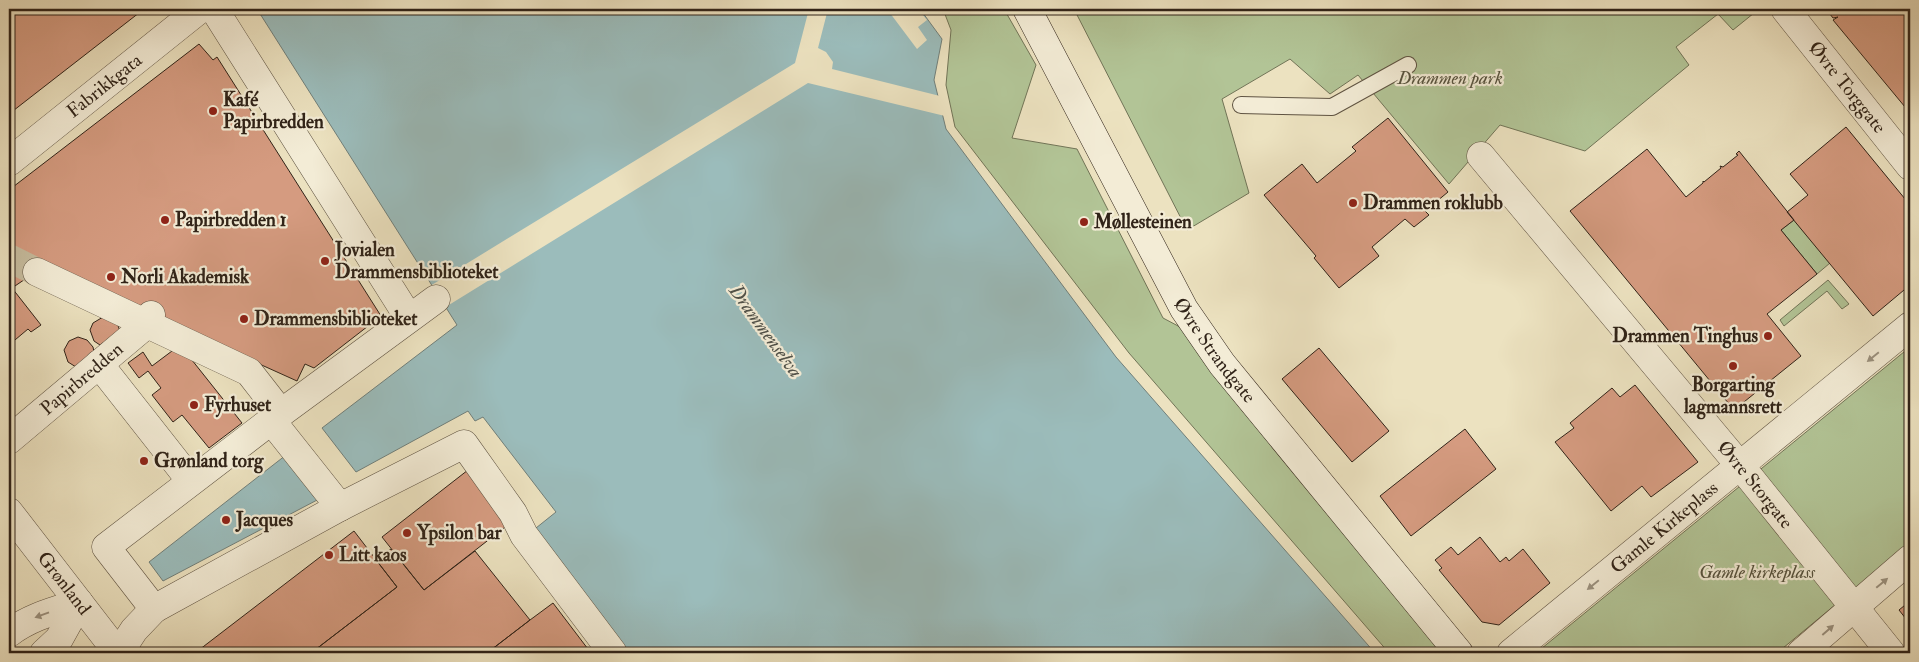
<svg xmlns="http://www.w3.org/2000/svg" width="1919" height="662" viewBox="0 0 1919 662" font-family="'IM FELL Double Pica',serif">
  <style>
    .green { fill: #b2c496; stroke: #717457 }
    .water { fill: #9bbcbb; stroke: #707f7a }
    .pier { fill: #ece2c0 }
    .building { fill: #d59b80; stroke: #302318 }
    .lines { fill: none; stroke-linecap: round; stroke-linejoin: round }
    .street-tunnel { stroke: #c6bc9e; stroke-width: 28; stroke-dasharray: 28 14; stroke-linecap: butt }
    .lane-casing { stroke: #5f5342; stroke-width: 18 }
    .street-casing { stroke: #5f5342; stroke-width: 29 }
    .secondary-casing { stroke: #302318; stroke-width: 29 }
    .lane { stroke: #f3ecd6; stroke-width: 16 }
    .street { stroke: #f3ecd6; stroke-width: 28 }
    .secondary { stroke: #f3ecd6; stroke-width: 28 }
    .oneway { fill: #9b9280 }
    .poi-dot { fill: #8f2418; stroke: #f3ecd6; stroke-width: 2 }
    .labels { text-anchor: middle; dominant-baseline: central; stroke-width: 4.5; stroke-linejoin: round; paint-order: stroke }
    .park-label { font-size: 19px; font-style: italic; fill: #57533e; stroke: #f3ecd6 }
    .street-label { font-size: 19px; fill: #302318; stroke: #f3ecd6 }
    .poi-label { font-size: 19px; font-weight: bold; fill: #302318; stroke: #f3ecd6; text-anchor: start }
    .water-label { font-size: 20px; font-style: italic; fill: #505149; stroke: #f3ecd6 }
  </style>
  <rect width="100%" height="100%" fill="#ece2c0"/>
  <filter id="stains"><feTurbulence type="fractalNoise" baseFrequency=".004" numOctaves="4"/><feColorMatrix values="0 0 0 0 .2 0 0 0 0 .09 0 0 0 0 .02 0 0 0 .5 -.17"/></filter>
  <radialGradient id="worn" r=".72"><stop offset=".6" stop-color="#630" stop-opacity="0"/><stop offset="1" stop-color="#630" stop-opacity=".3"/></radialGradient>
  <path class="green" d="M 943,9 L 1004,9 L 1036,65 L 1012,138 L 1077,149 L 1163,318 L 1180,327 L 1444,653 L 1389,653 L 1129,353 L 955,127 L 946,85 L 951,30 Z
    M 1074,9 L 1759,9 L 1733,30 L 1718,14 L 1676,47 L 1689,65 L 1585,151 L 1500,125 L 1449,184 L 1358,75 L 1330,94 L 1290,59 L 1222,99 L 1249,193 L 1187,230 Z
    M 1794,220 L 1830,263 L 1817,274 L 1781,230 Z
    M 1828,280 L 1849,304 L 1842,309 L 1827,291 L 1784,326 L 1780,320 Z
    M 1910,347 L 1910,543 L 1777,653 L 1536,653 Z"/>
  <path class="water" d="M 257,9 L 920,9 L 942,39 L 934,80 L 946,129 L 1116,357 L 1375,653 L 624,653 L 531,532 L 556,512 L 483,417 L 475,421 L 468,411 L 356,472 L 322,428 L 457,325 Z
    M 286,455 L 319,499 L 163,581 L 149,562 Z"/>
  <path class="pier" d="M 809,9 L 828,9 L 818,48 L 826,52 L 833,62 L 832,69 L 940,96 L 945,116 L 808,83 L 444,308 L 430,286 L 795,63 Z
    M 887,9 L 918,9 L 927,20 L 918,27 L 927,40 L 917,49 Z"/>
  <path class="building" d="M 9,9 L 144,9 L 9,114 Z
    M 1826,9 L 1910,9 L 1910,113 L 1833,20 L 1838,17 L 1833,18 Z
    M 199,44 L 213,60 L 217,57 L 381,316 L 314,368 L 305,364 L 297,381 L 9,251 L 9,190 Z
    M 1388,118 L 1448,192 L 1425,211 L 1429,215 L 1414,227 L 1405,219 L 1372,247 L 1379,256 L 1339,288 L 1314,258 L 1316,256 L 1264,195 L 1302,164 L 1317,183 L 1356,151 L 1352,147 Z
    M 1846,127 L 1910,205 L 1910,285 L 1873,316 L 1787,212 L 1808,195 L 1790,174 Z
    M 1647,149 L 1686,197 L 1703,183 L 1703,181 L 1704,182 L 1721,168 L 1720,166 L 1723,167 L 1738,155 L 1736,154 L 1739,151 L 1794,220 L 1781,230 L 1817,274 L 1767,314 L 1801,356 L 1734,410 L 1570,211 Z
    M 9,251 L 43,267 L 12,288 L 41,325 L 31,332 L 28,329 L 9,345 Z
    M 103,317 L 117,323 L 120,331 L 100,345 L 94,341 L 90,330 L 93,323 Z
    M 78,337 L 87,340 L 93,347 L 94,352 L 76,367 L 68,362 L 64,350 L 69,341 Z
    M 180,345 L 242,423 L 209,448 L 182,415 L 173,422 L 152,395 L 161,388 L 148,371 L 139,378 L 128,363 L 143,352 L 152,366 Z
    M 1319,348 L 1389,431 L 1352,462 L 1282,379 Z
    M 1635,385 L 1698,462 L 1651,497 L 1642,486 L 1611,511 L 1555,442 L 1574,428 L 1570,423 L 1612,388 L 1620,397 Z
    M 1465,429 L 1496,469 L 1411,536 L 1380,496 Z
    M 468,470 L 509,524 L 424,590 L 382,537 Z
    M 354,531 L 397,587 L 311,653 L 195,653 Z
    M 1480,537 L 1500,562 L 1506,557 L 1509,561 L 1523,549 L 1550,583 L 1499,625 L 1482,622 L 1439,570 L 1442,568 L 1435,560 L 1451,547 L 1458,555 Z
    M 391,549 L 424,590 L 475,551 L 530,620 L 487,653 L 311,653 L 397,587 L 376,560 Z
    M 1910,601 L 1910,624 L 1899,610 Z
    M 553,603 L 591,653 L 487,653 L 530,620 Z"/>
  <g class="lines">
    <path class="street-tunnel" d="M 9,258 L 37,272"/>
    <g class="lane-casing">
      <path id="lane" d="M 1241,105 L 1332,107 L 1408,65"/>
    </g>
    <g class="street-casing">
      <g id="street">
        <path d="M 214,9 L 409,318"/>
        <path id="s1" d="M 1785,9 L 1910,166"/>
        <path id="s2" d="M 1481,156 L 1751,479 L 1891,653"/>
        <path id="s3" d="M 9,162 L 200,9"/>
        <path d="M 37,272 L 249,372 L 281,413"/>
        <path d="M 99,364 L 191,481"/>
        <path d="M 271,420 L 340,507 L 464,444 L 513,513 L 524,535 L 613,653"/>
        <path id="s4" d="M 9,440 L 147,324 L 151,315"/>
        <path d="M 340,507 L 154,609 L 106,547 L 281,413 L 436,299"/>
        <path id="s5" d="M 9,512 L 118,653"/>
        <path d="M 9,633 C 30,617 54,611 79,603"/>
        <path d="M 44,653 L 59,639 L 79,603"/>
        <path d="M 119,653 L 134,630 L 154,609"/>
        <path id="s6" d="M 1511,653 L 1910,326"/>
        <path d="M 1801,653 L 1910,559"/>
      </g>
    </g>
    <g class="secondary-casing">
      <g id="secondary">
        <path id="s7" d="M 1027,9 L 1184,309 L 1222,364 L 1459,653"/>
      </g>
    </g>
    <use href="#lane" class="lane"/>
    <use href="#street" class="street"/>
    <use href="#secondary" class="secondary"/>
  </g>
  <defs><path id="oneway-solid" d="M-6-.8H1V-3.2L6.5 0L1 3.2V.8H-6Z" transform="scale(1.25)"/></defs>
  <g class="oneway">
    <use href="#oneway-solid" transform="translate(1873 357) rotate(141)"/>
    <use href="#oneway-solid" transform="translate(1882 583) rotate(-40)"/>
    <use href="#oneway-solid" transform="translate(1593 585) rotate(141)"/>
    <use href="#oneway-solid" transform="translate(42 615) rotate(160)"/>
    <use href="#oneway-solid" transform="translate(1828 630) rotate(-41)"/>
  </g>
  <g class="poi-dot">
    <circle cx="213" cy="111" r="5"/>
    <circle cx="1353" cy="203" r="5"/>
    <circle cx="165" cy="220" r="5"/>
    <circle cx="1084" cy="222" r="5"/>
    <circle cx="325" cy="261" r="5"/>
    <circle cx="111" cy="277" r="5"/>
    <circle cx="244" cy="319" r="5"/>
    <circle cx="1768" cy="336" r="5"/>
    <circle cx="1733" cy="366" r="5"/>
    <circle cx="194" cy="405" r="5"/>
    <circle cx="144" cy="461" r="5"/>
    <circle cx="226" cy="520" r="5"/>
    <circle cx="407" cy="533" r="5"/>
    <circle cx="329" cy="555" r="5"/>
  </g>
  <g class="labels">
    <g class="park-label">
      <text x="1450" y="78">Drammen park</text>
      <text x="1757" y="572">Gamle kirkeplass</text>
    </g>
    <g class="street-label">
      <text stroke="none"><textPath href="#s3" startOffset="122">Fabrikkgata</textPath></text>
      <text stroke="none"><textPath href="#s1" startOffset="100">Øvre Torggate</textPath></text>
      <text stroke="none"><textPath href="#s7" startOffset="390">Øvre Strandgate</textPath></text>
      <text stroke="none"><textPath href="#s4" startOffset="95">Papirbredden</textPath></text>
      <text stroke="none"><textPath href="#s2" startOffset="428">Øvre Storgate</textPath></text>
      <text stroke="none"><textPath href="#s6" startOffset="198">Gamle Kirkeplass</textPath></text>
      <text stroke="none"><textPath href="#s5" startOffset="90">Grønland</textPath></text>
    </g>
    <g class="poi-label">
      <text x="223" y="100">Kafé<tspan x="223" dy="22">Papirbredden</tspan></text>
      <text x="1363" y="203">Drammen roklubb</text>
      <text x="175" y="220">Papirbredden 1</text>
      <text x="1094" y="222">Møllesteinen</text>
      <text x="335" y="250">Jovialen<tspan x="335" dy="22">Drammensbiblioteket</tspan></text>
      <text x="121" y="277">Norli Akademisk</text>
      <text x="254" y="319">Drammensbiblioteket</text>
      <text x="1758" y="336" text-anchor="end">Drammen Tinghus</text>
      <text x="1733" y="385" text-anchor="middle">Borgarting<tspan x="1733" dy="22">lagmannsrett</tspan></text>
      <text x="204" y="405">Fyrhuset</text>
      <text x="154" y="461">Grønland torg</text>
      <text x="236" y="520">Jacques</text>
      <text x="417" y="533">Ypsilon bar</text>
      <text x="339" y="555">Litt kaos</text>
    </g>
    <g class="water-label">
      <text transform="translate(766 331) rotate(54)">Drammenselva</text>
    </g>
  </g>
  <rect width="1919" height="662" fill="none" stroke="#ece2c0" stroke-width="30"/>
  <rect x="10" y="10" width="1899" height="642" fill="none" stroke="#302318" stroke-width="2.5"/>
  <rect x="15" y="15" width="1889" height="632" fill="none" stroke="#302318"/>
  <rect width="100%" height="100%" filter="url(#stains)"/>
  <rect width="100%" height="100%" fill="url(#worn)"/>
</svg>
